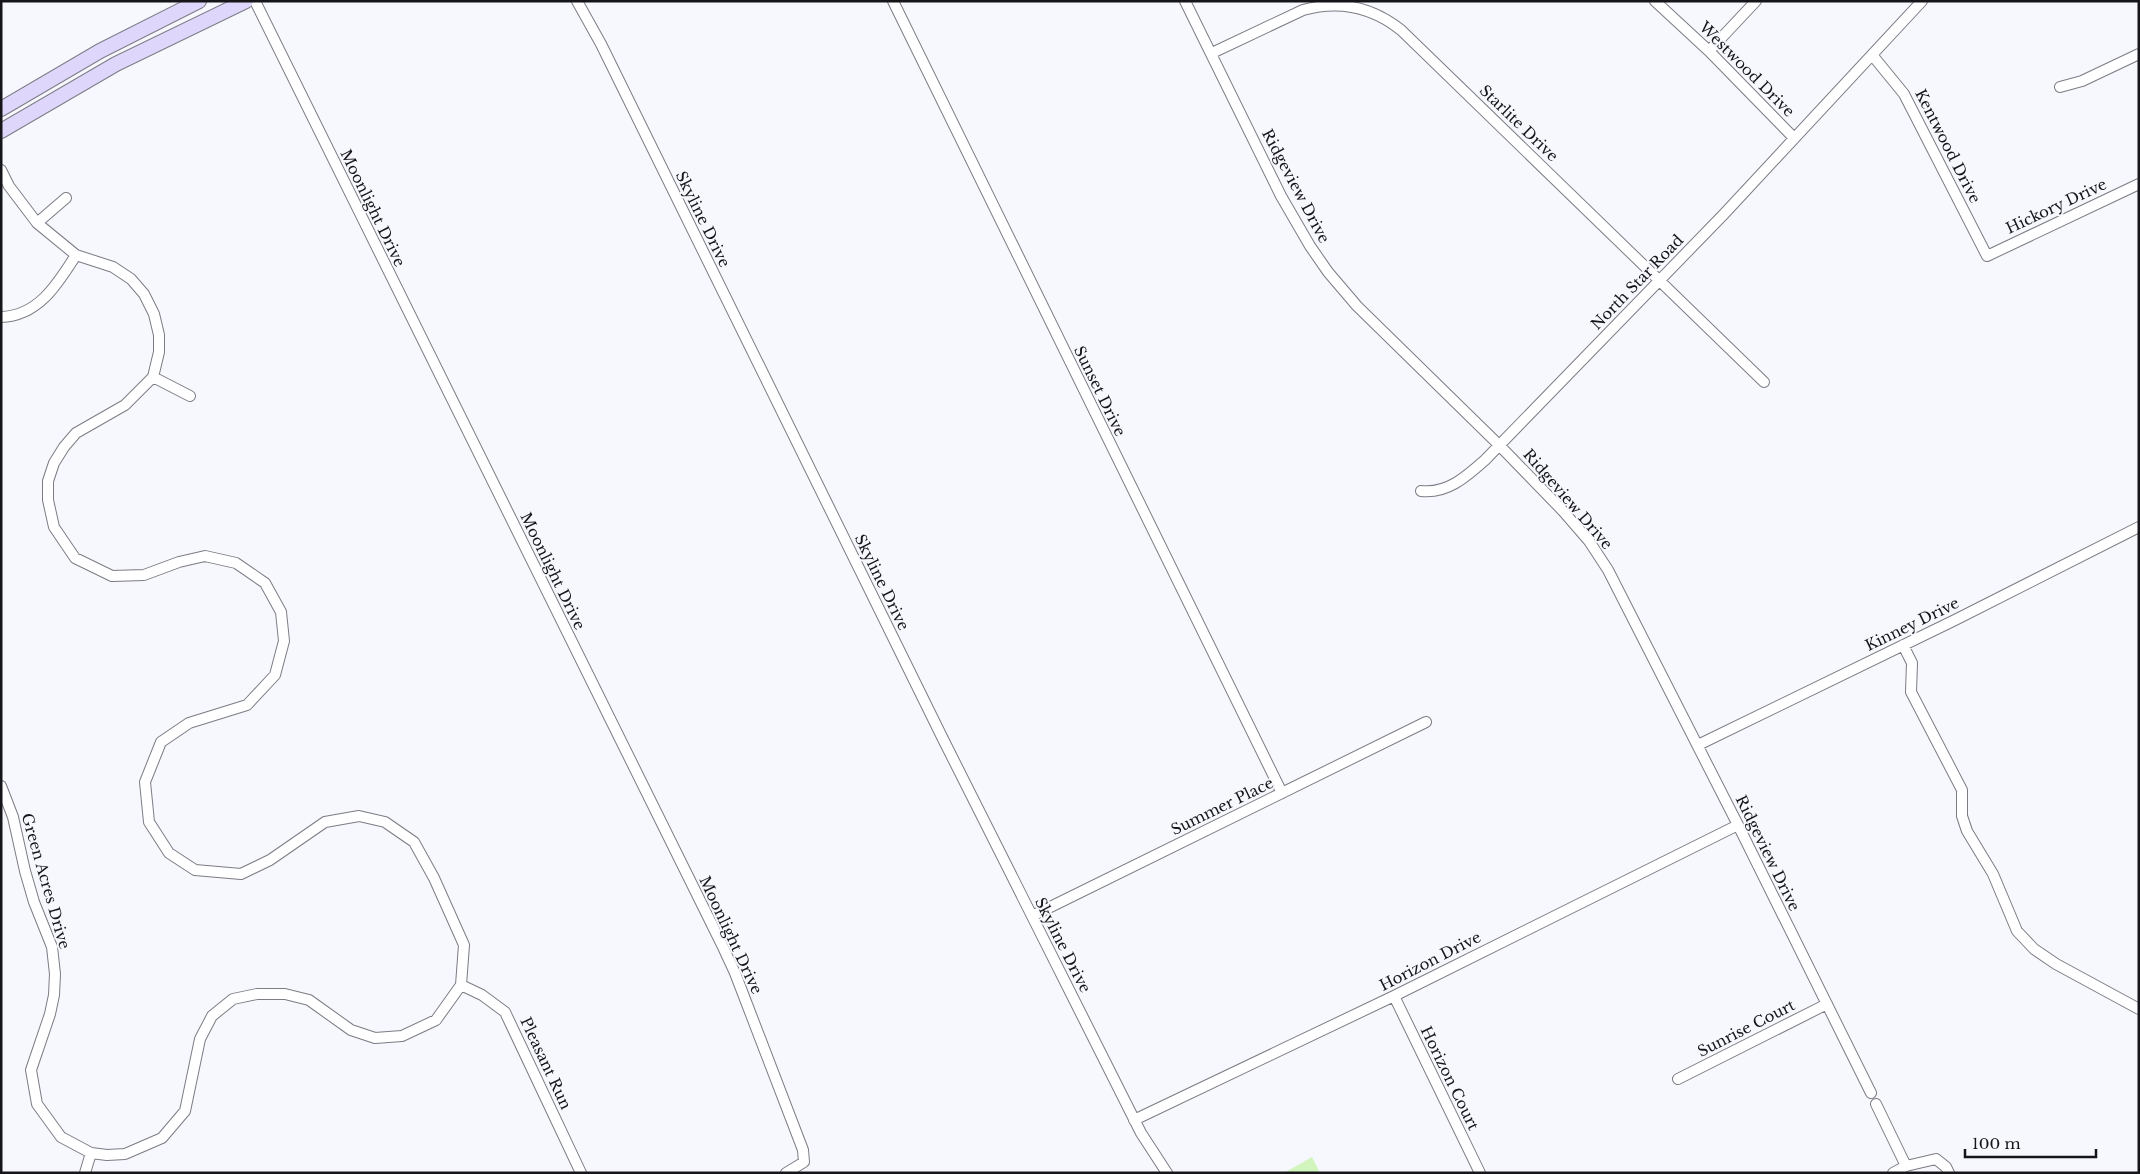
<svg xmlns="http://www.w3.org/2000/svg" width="2140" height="1174" viewBox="0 0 2140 1174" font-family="'Libre Baskerville',serif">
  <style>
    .green { fill: #d1f5bc }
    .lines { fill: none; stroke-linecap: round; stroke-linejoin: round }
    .street-casing { stroke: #7c7c85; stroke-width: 12 }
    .secondary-casing { stroke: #7c7c85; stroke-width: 16 }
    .street { stroke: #fff; stroke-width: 10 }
    .secondary { stroke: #dfd7fb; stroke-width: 14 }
    .labels { text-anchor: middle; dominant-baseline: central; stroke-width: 4; stroke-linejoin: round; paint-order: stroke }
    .street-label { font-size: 15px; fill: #16161a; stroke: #f7f7fe }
  </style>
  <rect width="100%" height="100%" fill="#f7f7fe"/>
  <path class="green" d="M 1312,1157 L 1320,1173 L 1284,1173 Z"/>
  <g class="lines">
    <g class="street-casing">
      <path id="street" d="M 255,1 L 722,945 L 735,973 L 803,1150 L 804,1162 L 786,1173
        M 577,1 L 601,44 L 942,737 L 1141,1133 L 1167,1173
        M 893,1 L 1282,793
        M 1185,1 L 1281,196 L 1310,246 L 1328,272 L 1357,306 L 1499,445 L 1563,511 L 1589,541 L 1608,570 L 1738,825 L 1871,1093
        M 1655,1 L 1709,51 L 1794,138
        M 1709,51 L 1756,1
        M 1212,53 L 1303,10 C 1339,0 1372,7 1401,30 L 1764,382
        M 1873,56 L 1904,94 L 1987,256 L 2139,184
        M 2060,87 L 2082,81 L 2139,54
        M 1,170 L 9,186 L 37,223 L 76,255 L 113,267 L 131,279 L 144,294 L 154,314 L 159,335 L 159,352 L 153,377 L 125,405 L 76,433 L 64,447 L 54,463 L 48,481 L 48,500 L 54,527 L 75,558 L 112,576 L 144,575 L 179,562 L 205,556 L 236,563 L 265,583 L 281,612 L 284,641 L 275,675 L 247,705 L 189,723 L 161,742 L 145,782 L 149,822 L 169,853 L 195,870 L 241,874 L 270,860 L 325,822 L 359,816 L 385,822 L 414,842 L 434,878 L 464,945 L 461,985 L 436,1020 L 402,1036 L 375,1038 L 351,1030 L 309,1000 L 285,994 L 257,994 L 233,999 L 212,1016 L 200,1039 L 185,1111 L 162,1138 L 125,1154 L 107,1155 L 91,1153 L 61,1137 L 37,1104 L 31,1070 L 50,1014 L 54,995 L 55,974 L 52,947 L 34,902 L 25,871 L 13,817 L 1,786
        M 37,223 L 66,198
        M 1,317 C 39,316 58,283 76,255
        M 153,377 L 190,396
        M 1421,491 C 1447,494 1466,477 1485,460 L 1724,214 L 1922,1
        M 1903,645 L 1912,663 L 1911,692 L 1962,790 L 1962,816 L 1967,831 L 1993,874 L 2017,931 L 2034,949 L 2056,964 L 2139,1009
        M 1698,745 L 1955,620 L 2139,527
        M 1032,916 L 1426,722
        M 461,985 L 482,995 L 505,1012 L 581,1173
        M 1394,996 L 1480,1173
        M 1678,1079 L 1827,1004
        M 1876,1104 L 1906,1166
        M 1134,1120 L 1394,996 L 1738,825
        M 85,1173 L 91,1153
        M 1893,1173 L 1906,1166 L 1936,1159 L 1946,1167 L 1949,1173"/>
    </g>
    <g class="secondary-casing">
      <path id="secondary" d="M 1,109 L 100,51 L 199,1
        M 1,131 L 116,64 L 246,1"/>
    </g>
    <use href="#street" class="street"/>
    <use href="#secondary" class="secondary"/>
  </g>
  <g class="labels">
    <g class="street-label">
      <text transform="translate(1747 69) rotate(45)">Westwood Drive</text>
      <text transform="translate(1519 123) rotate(44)">Starlite Drive</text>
      <text transform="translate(1948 146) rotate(63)">Kentwood Drive</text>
      <text transform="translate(1296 186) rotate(62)">Ridgeview Drive</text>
      <text transform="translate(2056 206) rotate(-25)">Hickory Drive</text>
      <text transform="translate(373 208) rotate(64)">Moonlight Drive</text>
      <text transform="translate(703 219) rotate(64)">Skyline Drive</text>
      <text transform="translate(1637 282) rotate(-46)">North Star Road</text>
      <text transform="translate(1100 391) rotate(64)">Sunset Drive</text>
      <text transform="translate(1568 499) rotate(49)">Ridgeview Drive</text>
      <text transform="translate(553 571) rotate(64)">Moonlight Drive</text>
      <text transform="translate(882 582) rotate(64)">Skyline Drive</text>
      <text transform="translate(1912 624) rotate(-26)">Kinney Drive</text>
      <text transform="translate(1222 806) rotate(-26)">Summer Place</text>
      <text transform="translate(1768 853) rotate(64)">Ridgeview Drive</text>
      <text transform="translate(46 881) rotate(74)">Green Acres Drive</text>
      <text transform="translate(731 935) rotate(65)">Moonlight Drive</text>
      <text transform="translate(1063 945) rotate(63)">Skyline Drive</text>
      <text transform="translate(1430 961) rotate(-27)">Horizon Drive</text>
      <text transform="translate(1746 1028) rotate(-27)">Sunrise Court</text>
      <text transform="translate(546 1063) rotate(65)">Pleasant Run</text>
      <text transform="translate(1450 1078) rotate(64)">Horizon Court</text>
    </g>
  </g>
  <rect width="2140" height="1174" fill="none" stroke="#16161a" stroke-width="5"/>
  <path d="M1965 1149v8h131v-8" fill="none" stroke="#16161a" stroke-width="2.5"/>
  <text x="1972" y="1149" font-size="15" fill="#16161a" stroke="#f7f7fe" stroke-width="4" paint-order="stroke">100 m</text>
</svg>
